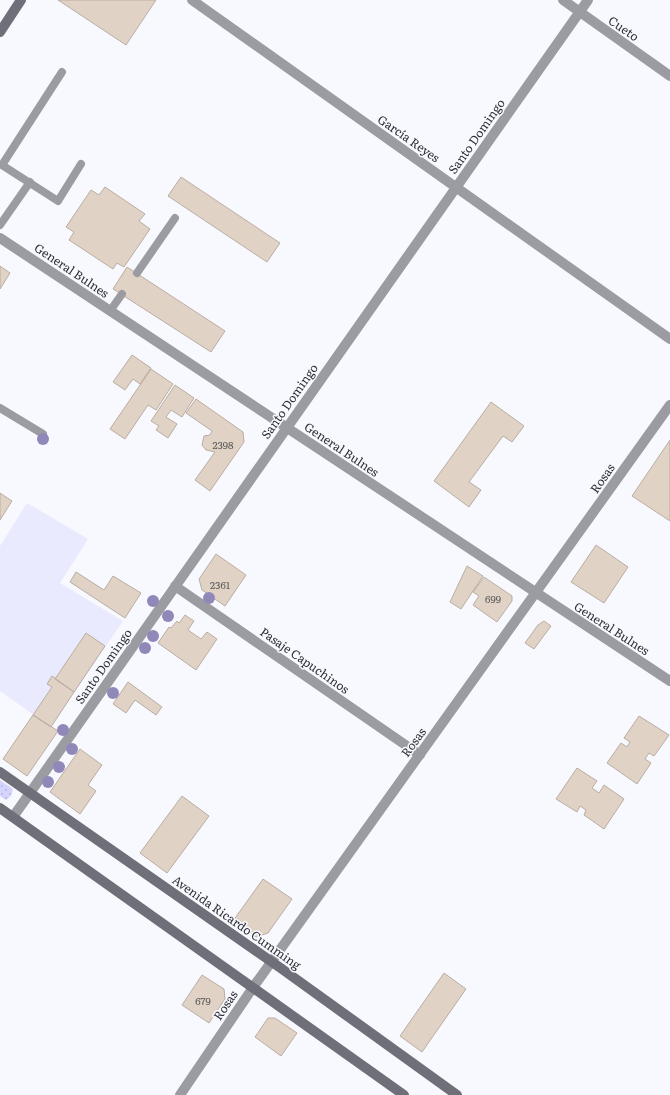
<svg xmlns="http://www.w3.org/2000/svg" width="670" height="1095" viewBox="0 0 670 1095" font-family="Literata,serif">
  <style>
    .built { fill: #eaeafe }
    .grass { fill: url(#grass-dots) }
    .building { fill: #e0d2c5; stroke: #baada1 }
    .lines { fill: none; stroke-linecap: round; stroke-linejoin: round }
    .service { stroke: #9b9ba2; stroke-width: 8 }
    .minor { stroke: #9b9ba2; stroke-width: 10 }
    .tertiary { stroke: #9b9ba2; stroke-width: 10 }
    .secondary { stroke: #6f6f79; stroke-width: 10 }
    .tree { fill: #9088b9 }
    .labels { text-anchor: middle; dominant-baseline: central; stroke-width: 3; stroke-linejoin: round; paint-order: stroke }
    .number-label { font-size: 10px; fill: #5b585a }
    .street-label { font-size: 12px; fill: #2f2f36; stroke: #f8f8ff }
  </style>
  <defs>
    <pattern id="grass-dots" width="8" height="8" patternUnits="userSpaceOnUse"><rect width="8" height="8" fill="#d4d4fd"/><path d="M2 2h.1M6 6h.1" fill="none" stroke="#b6b6d9" stroke-width="1.8" stroke-linecap="round"/></pattern>
  </defs>
  <rect width="100%" height="100%" fill="#f8f8ff"/>
  <path class="built" d="M 27,503 L 88,539 L 60,583 L 123,621 L 51,727 L 0,691 L 0,546 Z"/>
  <path class="grass" d="M 0,780 L 13,789 L 11,796 L 6,800 L 0,796 Z"/>
  <path class="building" d="M 58,0 L 156,0 L 126,45 Z
    M 181,177 L 280,243 L 267,262 L 168,196 Z
    M 105,187 L 145,214 L 139,221 L 150,229 L 124,267 L 117,263 L 113,269 L 69,240 L 74,232 L 66,227 L 91,190 L 99,195 Z
    M 0,266 L 10,273 L 0,289 Z
    M 127,267 L 225,331 L 211,352 L 113,289 Z
    M 132,355 L 151,368 L 140,384 L 133,379 L 125,390 L 113,382 Z
    M 151,369 L 173,384 L 156,410 L 148,405 L 125,439 L 110,429 Z
    M 175,385 L 194,398 L 182,417 L 171,410 L 166,417 L 177,424 L 168,438 L 156,430 L 159,426 L 151,421 Z
    M 196,399 L 243,432 L 244,442 L 210,491 L 195,480 L 215,452 L 206,450 L 202,445 L 204,436 L 210,435 L 212,431 L 186,413 Z
    M 491,402 L 524,426 L 512,442 L 503,436 L 469,482 L 481,490 L 469,507 L 434,481 Z
    M 670,440 L 670,521 L 632,496 Z
    M 0,493 L 12,501 L 0,520 Z
    M 596,545 L 628,567 L 604,603 L 571,582 Z
    M 216,554 L 246,575 L 225,606 L 202,590 L 199,579 Z
    M 467,566 L 483,576 L 461,609 L 450,602 Z
    M 76,572 L 104,590 L 113,576 L 141,593 L 125,618 L 70,582 Z
    M 484,577 L 512,596 L 512,601 L 497,622 L 473,605 L 479,596 L 473,592 Z
    M 185,615 L 194,621 L 188,630 L 201,639 L 207,632 L 217,639 L 196,670 L 158,643 L 169,627 L 171,628 L 177,621 L 179,623 Z
    M 544,621 L 551,626 L 534,649 L 525,643 L 538,625 Z
    M 86,633 L 105,646 L 74,692 L 55,679 Z
    M 52,676 L 74,692 L 51,727 L 33,715 L 52,687 L 47,684 Z
    M 128,682 L 162,707 L 156,715 L 135,700 L 126,713 L 113,704 Z
    M 33,715 L 58,731 L 27,776 L 3,759 Z
    M 639,716 L 669,735 L 654,756 L 649,753 L 645,759 L 651,763 L 637,784 L 607,763 L 621,743 L 627,747 L 630,742 L 624,738 Z
    M 80,749 L 102,765 L 88,785 L 96,791 L 80,814 L 50,792 Z
    M 577,768 L 597,781 L 592,788 L 599,793 L 604,785 L 624,799 L 604,829 L 584,815 L 586,810 L 580,806 L 577,812 L 556,799 Z
    M 182,796 L 209,816 L 167,873 L 140,853 Z
    M 263,879 L 292,899 L 268,933 L 256,937 L 233,921 Z
    M 444,973 L 466,989 L 422,1052 L 400,1036 Z
    M 202,975 L 224,989 L 225,999 L 209,1023 L 182,1005 Z
    M 268,1018 L 275,1018 L 297,1033 L 281,1056 L 255,1037 Z"/>
  <g class="lines">
    <path class="service" d="M 62,72 L 2,165 L 58,201 L 81,164
      M 0,225 L 30,182
      M 137,273 L 175,218
      M 110,311 L 122,294
      M 0,408 L 43,434"/>
    <path class="minor" d="M 192,0 L 670,339
      M 563,0 L 670,76
      M 175,586 L 420,755
      M 13,817 L 588,0"/>
    <path class="tertiary" d="M 0,238 L 670,681
      M 180,1095 L 254,986 L 670,405"/>
    <path class="secondary" d="M 0,32 L 21,0
      M 0,772 L 282,969 L 457,1095
      M 0,808 L 404,1095"/>
  </g>
  <g class="tree">
    <circle cx="43" cy="439" r="6"/>
    <circle cx="209" cy="598" r="6"/>
    <circle cx="153" cy="601" r="6"/>
    <circle cx="168" cy="616" r="6"/>
    <circle cx="153" cy="636" r="6"/>
    <circle cx="145" cy="648" r="6"/>
    <circle cx="113" cy="693" r="6"/>
    <circle cx="63" cy="730" r="6"/>
    <circle cx="72" cy="749" r="6"/>
    <circle cx="59" cy="767" r="6"/>
    <circle cx="48" cy="782" r="6"/>
  </g>
  <g class="labels">
    <g class="number-label">
      <text x="223" y="444">2398</text>
      <text x="220" y="584">2361</text>
      <text x="493" y="598">699</text>
      <text x="203" y="1000">679</text>
    </g>
    <g class="street-label">
      <text transform="translate(624 28) rotate(35)">Cueto</text>
      <text transform="translate(476 136) rotate(-55)">Santo Domingo</text>
      <text transform="translate(409 138) rotate(35)">García Reyes</text>
      <text transform="translate(72 270) rotate(34)">General Bulnes</text>
      <text transform="translate(289 401) rotate(-55)">Santo Domingo</text>
      <text transform="translate(342 449) rotate(34)">General Bulnes</text>
      <text transform="translate(602 478) rotate(-55)">Rosas</text>
      <text transform="translate(612 628) rotate(33)">General Bulnes</text>
      <text transform="translate(305 660) rotate(35)">Pasaje Capuchinos</text>
      <text transform="translate(103 666) rotate(-55)">Santo Domingo</text>
      <text transform="translate(413 742) rotate(-54)">Rosas</text>
      <text transform="translate(237 922) rotate(35)">Avenida Ricardo Cumming</text>
      <text transform="translate(225 1005) rotate(-56)">Rosas</text>
    </g>
  </g>
</svg>
